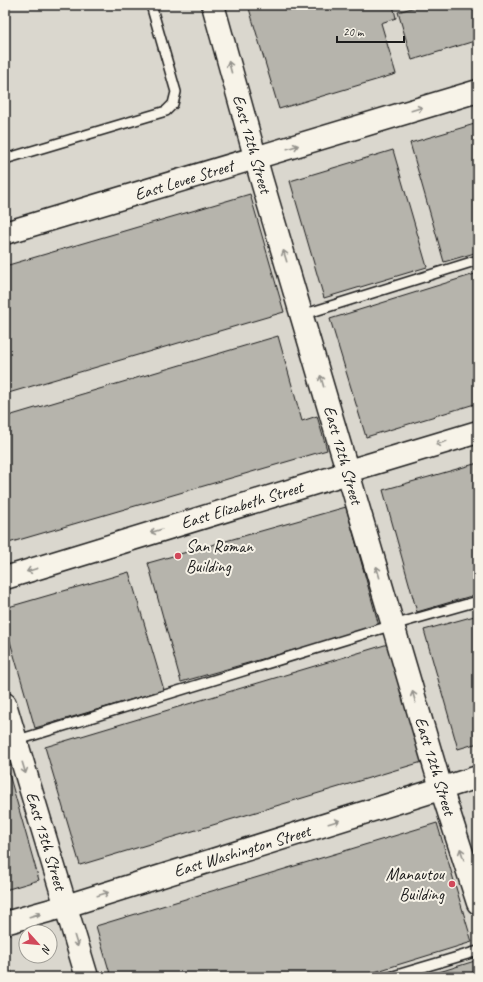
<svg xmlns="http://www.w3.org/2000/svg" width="483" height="982" viewBox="0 0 483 982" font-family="Caveat,sans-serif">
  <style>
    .built { fill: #dad7ce; fill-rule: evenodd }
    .building { fill: #b6b4ac; stroke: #1c1c1c }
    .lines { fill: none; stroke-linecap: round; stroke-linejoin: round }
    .service-casing { stroke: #1c1c1c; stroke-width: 12 }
    .tertiary-casing { stroke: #1c1c1c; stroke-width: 25 }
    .secondary-casing { stroke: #1c1c1c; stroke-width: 25 }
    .primary-casing { stroke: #1c1c1c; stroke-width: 25 }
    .service { stroke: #f7f3e8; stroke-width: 9 }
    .tertiary { stroke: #f7f3e8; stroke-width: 22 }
    .secondary { stroke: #f7f3e8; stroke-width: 22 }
    .primary { stroke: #f7f3e8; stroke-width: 22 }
    .oneway { stroke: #94928c }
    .poi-dot { fill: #d1495b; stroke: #f7f3e8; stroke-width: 1.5 }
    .labels { text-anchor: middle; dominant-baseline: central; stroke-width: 4; stroke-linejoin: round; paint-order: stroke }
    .street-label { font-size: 17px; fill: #1c1c1c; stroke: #f7f3e8 }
    .poi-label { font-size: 17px; fill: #1c1c1c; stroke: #f7f3e8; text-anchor: start }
  </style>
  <rect width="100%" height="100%" fill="#eae6dc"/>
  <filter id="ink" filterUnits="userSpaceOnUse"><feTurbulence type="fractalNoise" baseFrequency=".025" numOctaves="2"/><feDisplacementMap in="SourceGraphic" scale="8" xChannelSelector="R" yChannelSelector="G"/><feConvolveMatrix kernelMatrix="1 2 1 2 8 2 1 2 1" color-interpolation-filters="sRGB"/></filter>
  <g filter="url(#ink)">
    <path class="built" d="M 5,5 L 478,5 L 478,977 L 5,977 ZM 26,932 L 50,932 L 50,956 L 26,956 Z"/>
    <path class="building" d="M 248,5 L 393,5 L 396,18 L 381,23 L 396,74 L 279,109 Z
      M 422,5 L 478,5 L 478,40 L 412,60 L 398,12 Z
      M 478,123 L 478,252 L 444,262 L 410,143 Z
      M 393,150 L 427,267 L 324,298 L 290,181 Z
      M 250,194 L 284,312 L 5,394 L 5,266 Z
      M 478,273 L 478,403 L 366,437 L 330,319 Z
      M 278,336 L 302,421 L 317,416 L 327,450 L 5,544 L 5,417 Z
      M 478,463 L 478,594 L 417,612 L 383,490 Z
      M 346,507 L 379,626 L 181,682 L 148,563 Z
      M 129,572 L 164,690 L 35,728 L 5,624 L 5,608 Z
      M 478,615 L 478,743 L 458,749 L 424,630 Z
      M 388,644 L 422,762 L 80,865 L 45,747 Z
      M 5,760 L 39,880 L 5,890 Z
      M 437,823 L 472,942 L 358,977 L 111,977 L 96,926 Z
      M 478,960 L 478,977 L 423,977 Z
      M 9,965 L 13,977 L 5,977 L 5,966 Z"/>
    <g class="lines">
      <g class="service-casing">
        <path id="service" d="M 5,159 L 166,111 L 173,104 L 176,92 L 151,5
          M 302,315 L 478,260
          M 5,744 L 393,625 L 478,601
          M 390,977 L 478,951"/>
      </g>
      <g class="tertiary-casing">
        <path id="tertiary" d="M 5,233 L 478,91"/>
      </g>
      <g class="secondary-casing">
        <path id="secondary" d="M 213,5 L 261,178 L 441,788 L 478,903
          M 5,704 L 87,977"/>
      </g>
      <g class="primary-casing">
        <path id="primary" d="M 5,578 L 338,476 L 349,472 L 355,469 L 478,432
          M 5,923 L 66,906 L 478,777"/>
      </g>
      <use href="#service" class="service"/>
      <use href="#tertiary" class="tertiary"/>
      <use href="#secondary" class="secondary"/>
      <use href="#primary" class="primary"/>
    </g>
    <defs><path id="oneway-shaft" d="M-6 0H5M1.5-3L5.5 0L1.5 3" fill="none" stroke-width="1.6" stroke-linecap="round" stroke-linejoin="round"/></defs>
    <g class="oneway">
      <use href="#oneway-shaft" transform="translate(230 67) rotate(-105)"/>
      <use href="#oneway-shaft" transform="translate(417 109) rotate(-17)"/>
      <use href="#oneway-shaft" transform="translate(293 147) rotate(-17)"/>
      <use href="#oneway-shaft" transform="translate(285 256) rotate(-107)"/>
      <use href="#oneway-shaft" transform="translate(322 381) rotate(-106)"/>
      <use href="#oneway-shaft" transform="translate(441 443) rotate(163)"/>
      <use href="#oneway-shaft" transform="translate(156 531) rotate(163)"/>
      <use href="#oneway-shaft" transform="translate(32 570) rotate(163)"/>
      <use href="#oneway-shaft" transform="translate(378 572) rotate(-106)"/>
      <use href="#oneway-shaft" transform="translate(414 697) rotate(-106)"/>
      <use href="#oneway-shaft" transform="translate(24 768) rotate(73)"/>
      <use href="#oneway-shaft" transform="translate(334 822) rotate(-17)"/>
      <use href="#oneway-shaft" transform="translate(462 854) rotate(-108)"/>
      <use href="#oneway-shaft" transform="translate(103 894) rotate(-17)"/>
      <use href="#oneway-shaft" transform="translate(35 915) rotate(-16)"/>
      <use href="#oneway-shaft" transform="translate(76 941) rotate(73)"/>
    </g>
  </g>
  <g class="poi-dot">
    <circle cx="178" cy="556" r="4"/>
    <circle cx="452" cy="884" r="4"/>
  </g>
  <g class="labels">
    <g class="street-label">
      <text transform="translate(252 144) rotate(74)">East 12th Street</text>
      <text transform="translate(184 180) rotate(-17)">East Levee Street</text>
      <text transform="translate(343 455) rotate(74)">East 12th Street</text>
      <text transform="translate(242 505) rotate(-17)">East Elizabeth Street</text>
      <text transform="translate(435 766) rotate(73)">East 12th Street</text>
      <text transform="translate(46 841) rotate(73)">East 13th Street</text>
      <text transform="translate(242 851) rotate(-17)">East Washington Street</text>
    </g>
    <g class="poi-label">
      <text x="186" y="546">San Roman<tspan x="186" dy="20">Building</tspan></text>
      <text x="444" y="874" text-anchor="end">Manautou<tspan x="444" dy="20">Building</tspan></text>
    </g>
  </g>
  <rect width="483" height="982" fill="none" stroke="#f7f3e8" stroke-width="20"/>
  <rect x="10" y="10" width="463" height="962" fill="none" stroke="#1c1c1c" stroke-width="1.5" filter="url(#ink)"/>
  <g transform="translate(38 944) rotate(117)"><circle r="19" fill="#f7f3e8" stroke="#9f9d96"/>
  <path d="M0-3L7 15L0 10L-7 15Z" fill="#d1495b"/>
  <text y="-6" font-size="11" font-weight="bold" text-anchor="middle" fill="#1c1c1c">N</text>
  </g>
  <path d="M337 36v6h67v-6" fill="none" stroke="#1c1c1c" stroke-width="2"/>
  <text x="343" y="36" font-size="12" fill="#1c1c1c" stroke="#f7f3e8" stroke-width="3" paint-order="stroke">20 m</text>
</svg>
